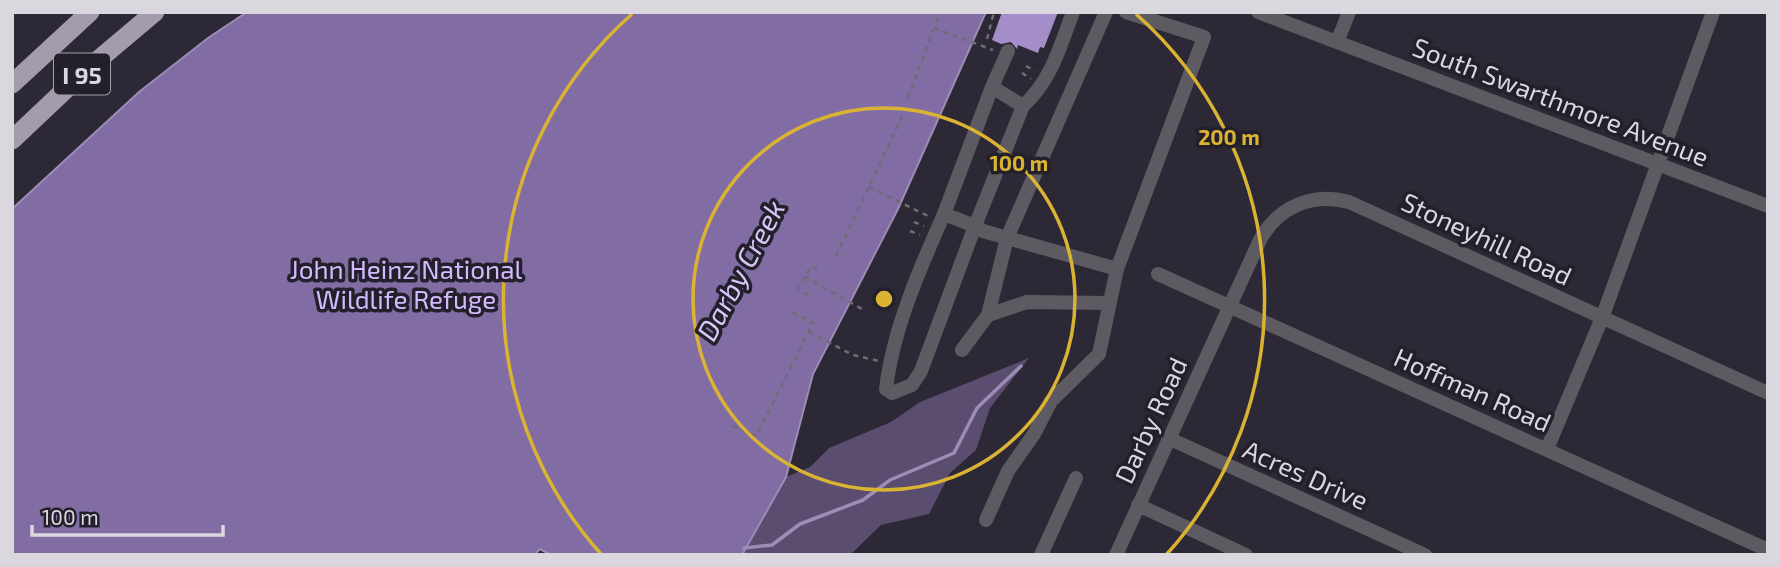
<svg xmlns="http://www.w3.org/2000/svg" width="1780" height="567" viewBox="0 0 1780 567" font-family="'Exo 2',sans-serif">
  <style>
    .green { fill: #5a4d6f }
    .water { fill: #816ca4; stroke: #9c8cb6; stroke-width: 2 }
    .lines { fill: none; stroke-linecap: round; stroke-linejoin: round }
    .stream { stroke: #9c8cb6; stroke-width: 3.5 }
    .building { fill: #a48ec9 }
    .path { stroke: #706c77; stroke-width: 2.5; stroke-dasharray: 5 5; stroke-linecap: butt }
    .minor { stroke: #5d5b61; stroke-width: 14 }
    .highway { stroke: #a29cac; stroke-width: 19 }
    .ring { fill: none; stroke: #dab333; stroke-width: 3.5 }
    .labels { text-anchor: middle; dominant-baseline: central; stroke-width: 7; stroke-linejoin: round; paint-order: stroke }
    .shield { fill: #231f2b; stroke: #a3a0a9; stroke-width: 2 }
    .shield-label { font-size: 24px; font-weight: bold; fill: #dad7df }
    .street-label { font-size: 26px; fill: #dad7df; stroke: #231f2b }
    .park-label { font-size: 26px; fill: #d2bafc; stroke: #231f2b }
    .water-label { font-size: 28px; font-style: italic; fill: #d7c6f8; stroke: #231f2b }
    .centre { fill: #dab333; stroke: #231f2b; stroke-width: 3.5 }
    .ring-label { font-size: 21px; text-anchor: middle; font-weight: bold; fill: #dab333; stroke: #231f2b; stroke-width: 7; stroke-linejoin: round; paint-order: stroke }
  </style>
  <rect width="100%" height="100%" fill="#2d2835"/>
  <path class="green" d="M 1029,358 L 990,408 L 976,450 L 950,473 L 929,514 L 881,525 L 850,555 L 742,555 L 786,477 L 810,467 L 829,448 L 891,422 L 920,402 Z"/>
  <path class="water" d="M 247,12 L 986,12 L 898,209 L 813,374 L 786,477 L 742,555 L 551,555 L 540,549 L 534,555 L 12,555 L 12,209 L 139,92 L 208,38 Z"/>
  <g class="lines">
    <path class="stream" d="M 744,548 L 772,545 L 800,524 L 863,500 L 890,480 L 954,453 L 977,408 L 1021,366"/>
  </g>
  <path class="building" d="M 1002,12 L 1058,12 L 1044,48 L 1040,47 L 1038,53 L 1018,45 L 1017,49 L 1011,42 L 1001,44 L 992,40 Z"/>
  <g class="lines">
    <path class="path" d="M 934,28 L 993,50
      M 987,39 L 994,12
      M 1026,66 L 1035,71
      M 1022,73 L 1031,79
      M 908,98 L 940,12
      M 869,187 L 928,216
      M 914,222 L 924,226
      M 910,231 L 920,235
      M 836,256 L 902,117
      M 805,277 L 862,309
      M 808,295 L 798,289 L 811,266 L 821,271
      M 809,332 L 853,355 L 879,361
      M 733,426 L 756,436 L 813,323 L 792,312"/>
    <path class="minor" d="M 1258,12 L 1768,206
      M 1338,40 L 1349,12
      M 992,87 L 1008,51
      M 1023,106 L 992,87 L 944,214 L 975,226 L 1023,106 C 1051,81 1060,47 1073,12
      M 944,214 C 920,268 893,329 886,389 L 892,393 L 912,385 L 921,371 L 975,226 L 983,231 L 1117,269 L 1204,37 L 1126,12
      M 1158,274 L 1768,550
      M 988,315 L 1027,302 L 1109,303
      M 962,350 L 988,315 L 1007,238 L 1106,12
      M 1168,438 L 1425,555
      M 1547,449 L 1602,318 L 1713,12
      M 1138,505 L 1246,555
      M 986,520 L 1008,471 L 1034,434 L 1051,401 L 1099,354 L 1117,269
      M 1041,555 L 1076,478
      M 1116,555 L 1260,240 C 1278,207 1312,192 1349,202 L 1768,393"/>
    <path class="highway" d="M 12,84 L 90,12
      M 12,140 L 85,71 L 155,12"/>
  </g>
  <g class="ring">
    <circle cx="884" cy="299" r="191"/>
    <path d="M601 554A381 381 0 0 1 632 14M1136 14A381 381 0 0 1 1167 554"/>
  </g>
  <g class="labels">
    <rect class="shield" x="54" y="53.5" width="56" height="41" rx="5"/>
    <g class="shield-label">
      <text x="82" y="74">I 95</text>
    </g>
    <g class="street-label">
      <text transform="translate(1561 101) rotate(21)">South Swarthmore Avenue</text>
      <text transform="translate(1487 238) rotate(25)">Stoneyhill Road</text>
      <text transform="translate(1473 389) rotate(24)">Hoffman Road</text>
      <text transform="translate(1150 420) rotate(-65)">Darby Road</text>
      <text transform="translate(1306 474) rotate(24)">Acres Drive</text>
    </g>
    <g class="park-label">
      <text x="406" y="268">John Heinz National<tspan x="406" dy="30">Wildlife Refuge</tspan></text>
    </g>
    <g class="water-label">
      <text transform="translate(740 270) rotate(-62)">Darby Creek</text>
    </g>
  </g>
  <circle cx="884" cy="299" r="10" class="centre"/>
  <g class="ring-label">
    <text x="1229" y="145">200 m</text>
    <text x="1019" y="171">100 m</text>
  </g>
  <rect width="1780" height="567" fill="none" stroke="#dad7df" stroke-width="28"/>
  <path d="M32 525v10h191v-10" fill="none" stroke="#dad7df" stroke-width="3.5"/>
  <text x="42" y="525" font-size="21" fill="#dad7df" stroke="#231f2b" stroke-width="5" paint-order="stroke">100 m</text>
</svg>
